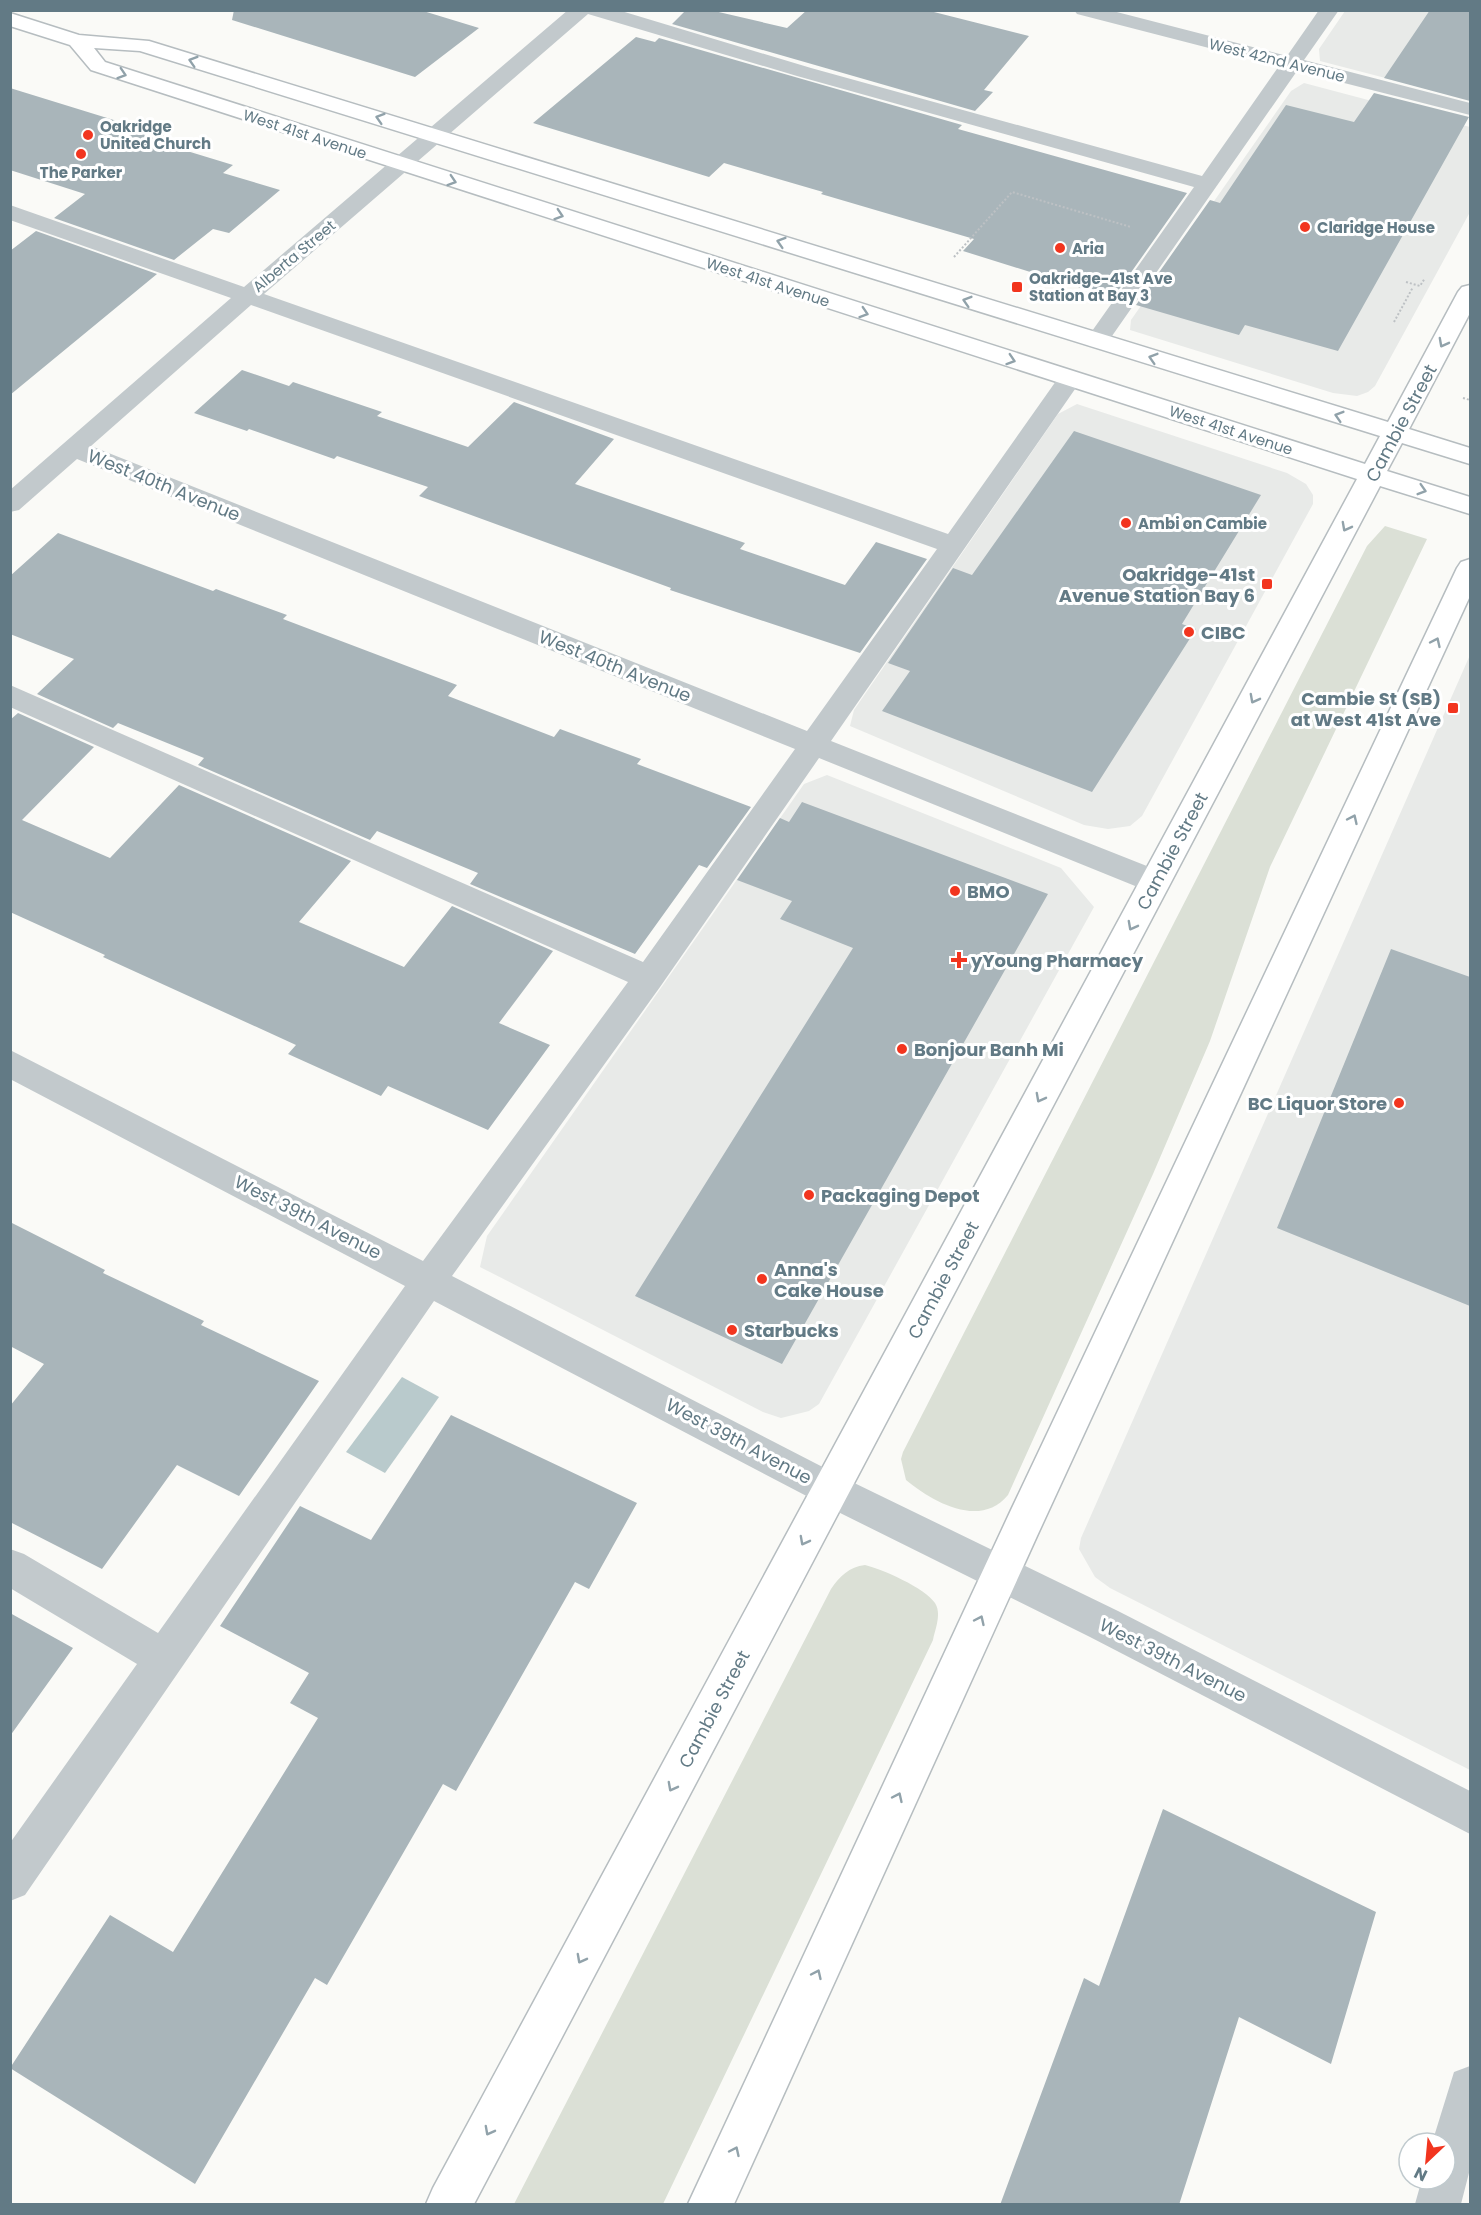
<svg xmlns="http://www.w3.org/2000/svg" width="1481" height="2215" viewBox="0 0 1481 2215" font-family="Poppins,sans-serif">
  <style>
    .built { fill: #e8eae8 }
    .green { fill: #dbe0d6 }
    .water { fill: #b9cacc }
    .building { fill: #a9b5ba }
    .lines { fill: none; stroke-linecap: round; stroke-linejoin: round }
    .major-casing { stroke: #b6bdc0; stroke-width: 3 }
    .path { stroke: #bdc1c4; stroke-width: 2; stroke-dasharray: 2 2; stroke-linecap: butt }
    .minor { fill: #c2c9cc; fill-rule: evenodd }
    .major { fill: #fff; fill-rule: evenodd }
    .oneway { stroke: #91a2aa }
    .poi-dot { fill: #f2351f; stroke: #fff; stroke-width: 2 }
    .labels { text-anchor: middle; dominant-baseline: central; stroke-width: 6; stroke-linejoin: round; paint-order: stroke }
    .far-street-label { font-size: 15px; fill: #627a85; stroke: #fff }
    .far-poi-label { font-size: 15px; font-weight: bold; fill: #627a85; stroke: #fff; text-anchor: start }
    .street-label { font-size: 18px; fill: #627a85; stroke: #fff }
    .poi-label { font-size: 18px; font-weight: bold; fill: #627a85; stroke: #fff; text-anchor: start }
  </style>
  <rect width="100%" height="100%" fill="#fafaf7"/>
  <path class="built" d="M 1345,11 L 1470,11 L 1470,100 L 1320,61 L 1319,49 Z
    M 1304,83 L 1470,127 L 1470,212 L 1375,386 L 1368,392 L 1357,396 L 1333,393 L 1130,330 L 1131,320 L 1291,91 Z
    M 1077,404 L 1287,473 L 1306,484 L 1313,495 L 1313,504 L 1142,816 L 1130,826 L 1108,829 L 1084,825 L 850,726 L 854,710 L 1058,414 Z
    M 1470,655 L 1470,1770 L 1110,1588 L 1095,1577 L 1079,1549 L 1081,1538 Z
    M 827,775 L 1061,868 L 1094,907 L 819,1404 L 809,1411 L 781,1418 L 763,1412 L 480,1267 L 487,1236 L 804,784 Z"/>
  <path class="green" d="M 1385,526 L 1427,539 L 1270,867 L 1210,1041 L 1153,1174 L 1008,1495 C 980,1529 933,1502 906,1480 L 901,1459 L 903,1452 L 1367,546 Z
    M 865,1565 C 882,1569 925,1588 935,1603 C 942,1614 935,1629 933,1640 L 663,2204 L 514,2204 L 831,1589 C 840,1576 849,1567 865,1565 Z"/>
  <path class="water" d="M 402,1377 L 439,1397 L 385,1473 L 346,1452 Z"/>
  <path class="building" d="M 234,10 L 420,10 L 479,28 L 415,77 L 232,20 Z
    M 686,10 L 710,10 L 787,28 L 807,10 L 926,10 L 1029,36 L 984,90 L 993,92 L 975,111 L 672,24 Z
    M 1430,10 L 1470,10 L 1470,101 L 1384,78 Z
    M 636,37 L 655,42 L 659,38 L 962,125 L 958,129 L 1187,193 L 1113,298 L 963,251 L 974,239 L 821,194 L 823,192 L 724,163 L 709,177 L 533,123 Z
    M 10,88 L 172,138 L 164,144 L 233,165 L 223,173 L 280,190 L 229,233 L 213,229 L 174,260 L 54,218 L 85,194 L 10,170 Z
    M 1374,93 L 1469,117 L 1338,351 L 1245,325 L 1239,335 L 1136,305 L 1210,200 L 1220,203 L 1286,105 L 1354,122 Z
    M 36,231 L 157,274 L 10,395 L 10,251 Z
    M 242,370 L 289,386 L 293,382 L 382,412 L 377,416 L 468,447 L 514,402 L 614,439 L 575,484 L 745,543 L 740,549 L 845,585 L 876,542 L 927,559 L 860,653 L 670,590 L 671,588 L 419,496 L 428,487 L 337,456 L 334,459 L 249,429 L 247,431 L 194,413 Z
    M 1074,431 L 1261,495 L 1182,624 L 1196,629 L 1092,792 L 882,711 L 910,671 L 888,663 L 953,568 L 972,575 Z
    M 58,533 L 213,591 L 216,589 L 287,615 L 283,619 L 457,685 L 448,696 L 554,737 L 560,729 L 641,759 L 637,764 L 751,807 L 707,868 L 699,865 L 635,954 L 470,884 L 478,873 L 377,831 L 370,840 L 198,765 L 204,758 L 118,723 L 113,728 L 37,694 L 74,659 L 10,634 L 10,576 Z
    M 18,713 L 94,747 L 22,820 L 110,858 L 179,785 L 351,861 L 299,922 L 404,967 L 452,906 L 553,951 L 499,1023 L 550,1045 L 488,1130 L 388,1086 L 381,1096 L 288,1054 L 296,1045 L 103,957 L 105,955 L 10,912 L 10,720 Z
    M 802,802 L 1048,894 L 782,1364 L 635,1296 L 853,948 L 780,919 L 792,901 L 737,880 L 780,818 L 789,822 Z
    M 1391,949 L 1470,977 L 1470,1306 L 1277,1228 Z
    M 10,1222 L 105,1270 L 103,1273 L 204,1321 L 201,1325 L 319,1381 L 239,1496 L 177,1465 L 102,1569 L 10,1522 L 10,1406 L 44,1364 L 10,1346 Z
    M 451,1415 L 637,1503 L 589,1589 L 575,1582 L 456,1791 L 443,1784 L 327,1985 L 315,1978 L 195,2184 L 10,2068 L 110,1915 L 173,1952 L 318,1718 L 290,1703 L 309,1673 L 220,1626 L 300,1506 L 371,1540 Z
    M 10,1613 L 73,1648 L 10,1736 Z
    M 1163,1809 L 1376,1912 L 1331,2064 L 1239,2017 L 1179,2205 L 1000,2205 L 1084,1978 L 1099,1986 Z"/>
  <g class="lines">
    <g class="major-casing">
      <path id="major" d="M 10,13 L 79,35 L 149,41 L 1388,422 L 1458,292 L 1462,287 L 1470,285 L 1470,313 L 1409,429 L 1470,448 L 1470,464 L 1402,443 L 1387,471 L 1470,497 L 1470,514 L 1380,486 L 474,2204 L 426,2204 L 433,2188 L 1357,479 L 91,70 L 70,45 L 10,26 ZM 94,48 L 140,51 L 1380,436 L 1365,464 L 105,62 Z
        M 1470,559 L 1470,596 L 1037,1536 L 734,2204 L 688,2204 L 1011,1510 L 1457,568 L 1461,562 Z"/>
    </g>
    <path class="path" d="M 954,257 L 1012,192 L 1131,227
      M 1406,282 L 1420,286 L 1425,278
      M 1394,322 L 1413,287
      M 1463,398 L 1470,400"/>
    <path class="minor" d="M 568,10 L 618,10 L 811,68 L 1202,176 L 1279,66 L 1077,14 L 1074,10 L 1109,10 L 1287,56 L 1319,10 L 1339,10 L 1304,60 L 1470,103 L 1470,115 L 1297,71 L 1105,346 L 1097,348 L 1089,346 L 1085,341 L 1194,187 L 797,76 L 588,14 L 264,294 L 948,534 L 1061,374 L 1070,372 L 1079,374 L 1082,379 L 831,741 L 1167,874 L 1171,882 L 1167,890 L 1156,893 L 1145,890 L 819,758 L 660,987 L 452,1276 L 844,1478 L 1118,1611 L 1470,1791 L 1470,1834 L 1090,1637 L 818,1502 L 434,1301 L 25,1895 L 10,1901 L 10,1843 L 137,1664 L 10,1588 L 10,1549 L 24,1554 L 158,1633 L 405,1286 L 10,1079 L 10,1050 L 423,1261 L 628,982 L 10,707 L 10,685 L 643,962 L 795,749 L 77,459 L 19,510 L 10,512 L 10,490 L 231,298 L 10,220 L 10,205 L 244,287 ZM 251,305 L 937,549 L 807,731 L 91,446 Z
      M 1470,2066 L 1470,2169 L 1461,2204 L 1415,2204 L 1422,2179 L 1445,2179 L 1445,2143 L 1432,2143 L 1454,2072 Z"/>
    <use href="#major" class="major"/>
  </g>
  <defs><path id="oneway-chevron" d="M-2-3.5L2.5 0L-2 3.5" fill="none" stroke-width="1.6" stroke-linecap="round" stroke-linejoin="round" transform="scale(1.5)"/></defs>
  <g class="oneway">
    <use href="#oneway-chevron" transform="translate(193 61) rotate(-163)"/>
    <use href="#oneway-chevron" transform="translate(122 74) rotate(18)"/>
    <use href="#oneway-chevron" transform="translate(380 118) rotate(-163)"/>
    <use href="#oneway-chevron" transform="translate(452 181) rotate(18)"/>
    <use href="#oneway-chevron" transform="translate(559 215) rotate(18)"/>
    <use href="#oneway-chevron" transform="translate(781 242) rotate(-163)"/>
    <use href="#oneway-chevron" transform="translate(967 301) rotate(-163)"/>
    <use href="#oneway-chevron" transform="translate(864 313) rotate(18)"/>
    <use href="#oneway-chevron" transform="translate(1443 343) rotate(118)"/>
    <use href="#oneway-chevron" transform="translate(1153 358) rotate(-163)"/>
    <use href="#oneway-chevron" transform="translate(1011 360) rotate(18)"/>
    <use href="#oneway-chevron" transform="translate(1339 416) rotate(-163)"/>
    <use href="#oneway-chevron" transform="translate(1422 490) rotate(17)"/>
    <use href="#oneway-chevron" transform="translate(1346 527) rotate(118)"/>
    <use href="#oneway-chevron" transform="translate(1436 642) rotate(-65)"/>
    <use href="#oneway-chevron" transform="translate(1254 699) rotate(118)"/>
    <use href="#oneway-chevron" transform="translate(1353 819) rotate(-65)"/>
    <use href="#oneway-chevron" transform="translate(1132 926) rotate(118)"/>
    <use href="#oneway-chevron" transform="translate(1040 1098) rotate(118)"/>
    <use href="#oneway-chevron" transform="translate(804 1541) rotate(118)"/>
    <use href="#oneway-chevron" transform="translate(980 1620) rotate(-65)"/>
    <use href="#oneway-chevron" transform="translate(672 1787) rotate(118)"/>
    <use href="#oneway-chevron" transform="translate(898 1797) rotate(-65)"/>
    <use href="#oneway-chevron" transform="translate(581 1959) rotate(118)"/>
    <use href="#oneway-chevron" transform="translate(817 1974) rotate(-65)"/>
    <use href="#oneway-chevron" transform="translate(489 2131) rotate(118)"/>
    <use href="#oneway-chevron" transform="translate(735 2151) rotate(-65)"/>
  </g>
  <g class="poi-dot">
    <circle cx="88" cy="135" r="6"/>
    <circle cx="81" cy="154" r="6"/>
    <circle cx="1305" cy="227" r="6"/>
    <circle cx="1060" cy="248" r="6"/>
    <rect x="1011" y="281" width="12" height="12" rx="3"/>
    <circle cx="1126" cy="523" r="6"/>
    <rect x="1261" y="578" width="12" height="12" rx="3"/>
    <circle cx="1189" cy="632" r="6"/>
    <rect x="1447" y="702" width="12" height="12" rx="3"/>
    <circle cx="955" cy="891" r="6"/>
    <path d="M956 951h6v6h6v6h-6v6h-6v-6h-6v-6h6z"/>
    <circle cx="902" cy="1049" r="6"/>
    <circle cx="1399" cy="1103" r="6"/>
    <circle cx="809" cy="1195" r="6"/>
    <circle cx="762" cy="1279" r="6"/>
    <circle cx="732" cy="1330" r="6"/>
  </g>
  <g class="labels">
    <g class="far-street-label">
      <text transform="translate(1277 60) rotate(14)">West 42nd Avenue</text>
      <text transform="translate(305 134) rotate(18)">West 41st Avenue</text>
      <text transform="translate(294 256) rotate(-40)">Alberta Street</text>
      <text transform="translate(768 282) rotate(18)">West 41st Avenue</text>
      <text transform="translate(1231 430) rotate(18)">West 41st Avenue</text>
    </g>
    <g class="far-poi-label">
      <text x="100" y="126">Oakridge<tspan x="100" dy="17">United Church</tspan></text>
      <text x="81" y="172" text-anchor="middle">The Parker</text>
      <text x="1317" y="227">Claridge House</text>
      <text x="1072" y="248">Aria</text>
      <text x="1029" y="278">Oakridge-41st Ave<tspan x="1029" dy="17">Station at Bay 3</tspan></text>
      <text x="1138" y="523">Ambi on Cambie</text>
    </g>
    <g class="street-label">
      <text transform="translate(1401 423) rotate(-62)">Cambie Street</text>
      <text transform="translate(164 485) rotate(22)">West 40th Avenue</text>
      <text transform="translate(615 666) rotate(22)">West 40th Avenue</text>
      <text transform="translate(1172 851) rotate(-62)">Cambie Street</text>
      <text transform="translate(308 1217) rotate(27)">West 39th Avenue</text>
      <text transform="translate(943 1280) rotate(-62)">Cambie Street</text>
      <text transform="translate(739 1441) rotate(28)">West 39th Avenue</text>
      <text transform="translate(1173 1660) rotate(27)">West 39th Avenue</text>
      <text transform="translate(714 1709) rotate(-62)">Cambie Street</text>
    </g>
    <g class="poi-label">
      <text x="1255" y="574" text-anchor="end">Oakridge-41st<tspan x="1255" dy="21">Avenue Station Bay 6</tspan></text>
      <text x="1201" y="632">CIBC</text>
      <text x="1441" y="698" text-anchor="end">Cambie St (SB)<tspan x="1441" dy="21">at West 41st Ave</tspan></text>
      <text x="967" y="891">BMO</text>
      <text x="971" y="960">yYoung Pharmacy</text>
      <text x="914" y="1049">Bonjour Banh Mi</text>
      <text x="1387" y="1103" text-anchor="end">BC Liquor Store</text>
      <text x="821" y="1195">Packaging Depot</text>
      <text x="774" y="1269">Anna's<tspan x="774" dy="21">Cake House</tspan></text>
      <text x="744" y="1330">Starbucks</text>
    </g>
  </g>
  <rect width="1481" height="2215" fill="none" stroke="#627a85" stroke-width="24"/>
  <g transform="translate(1427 2161) rotate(206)"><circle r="28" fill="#ffffff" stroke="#c0cace" stroke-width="1.5"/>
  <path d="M0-4.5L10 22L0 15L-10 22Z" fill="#f2351f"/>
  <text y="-9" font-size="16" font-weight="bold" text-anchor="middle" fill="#627a85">N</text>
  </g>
</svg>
